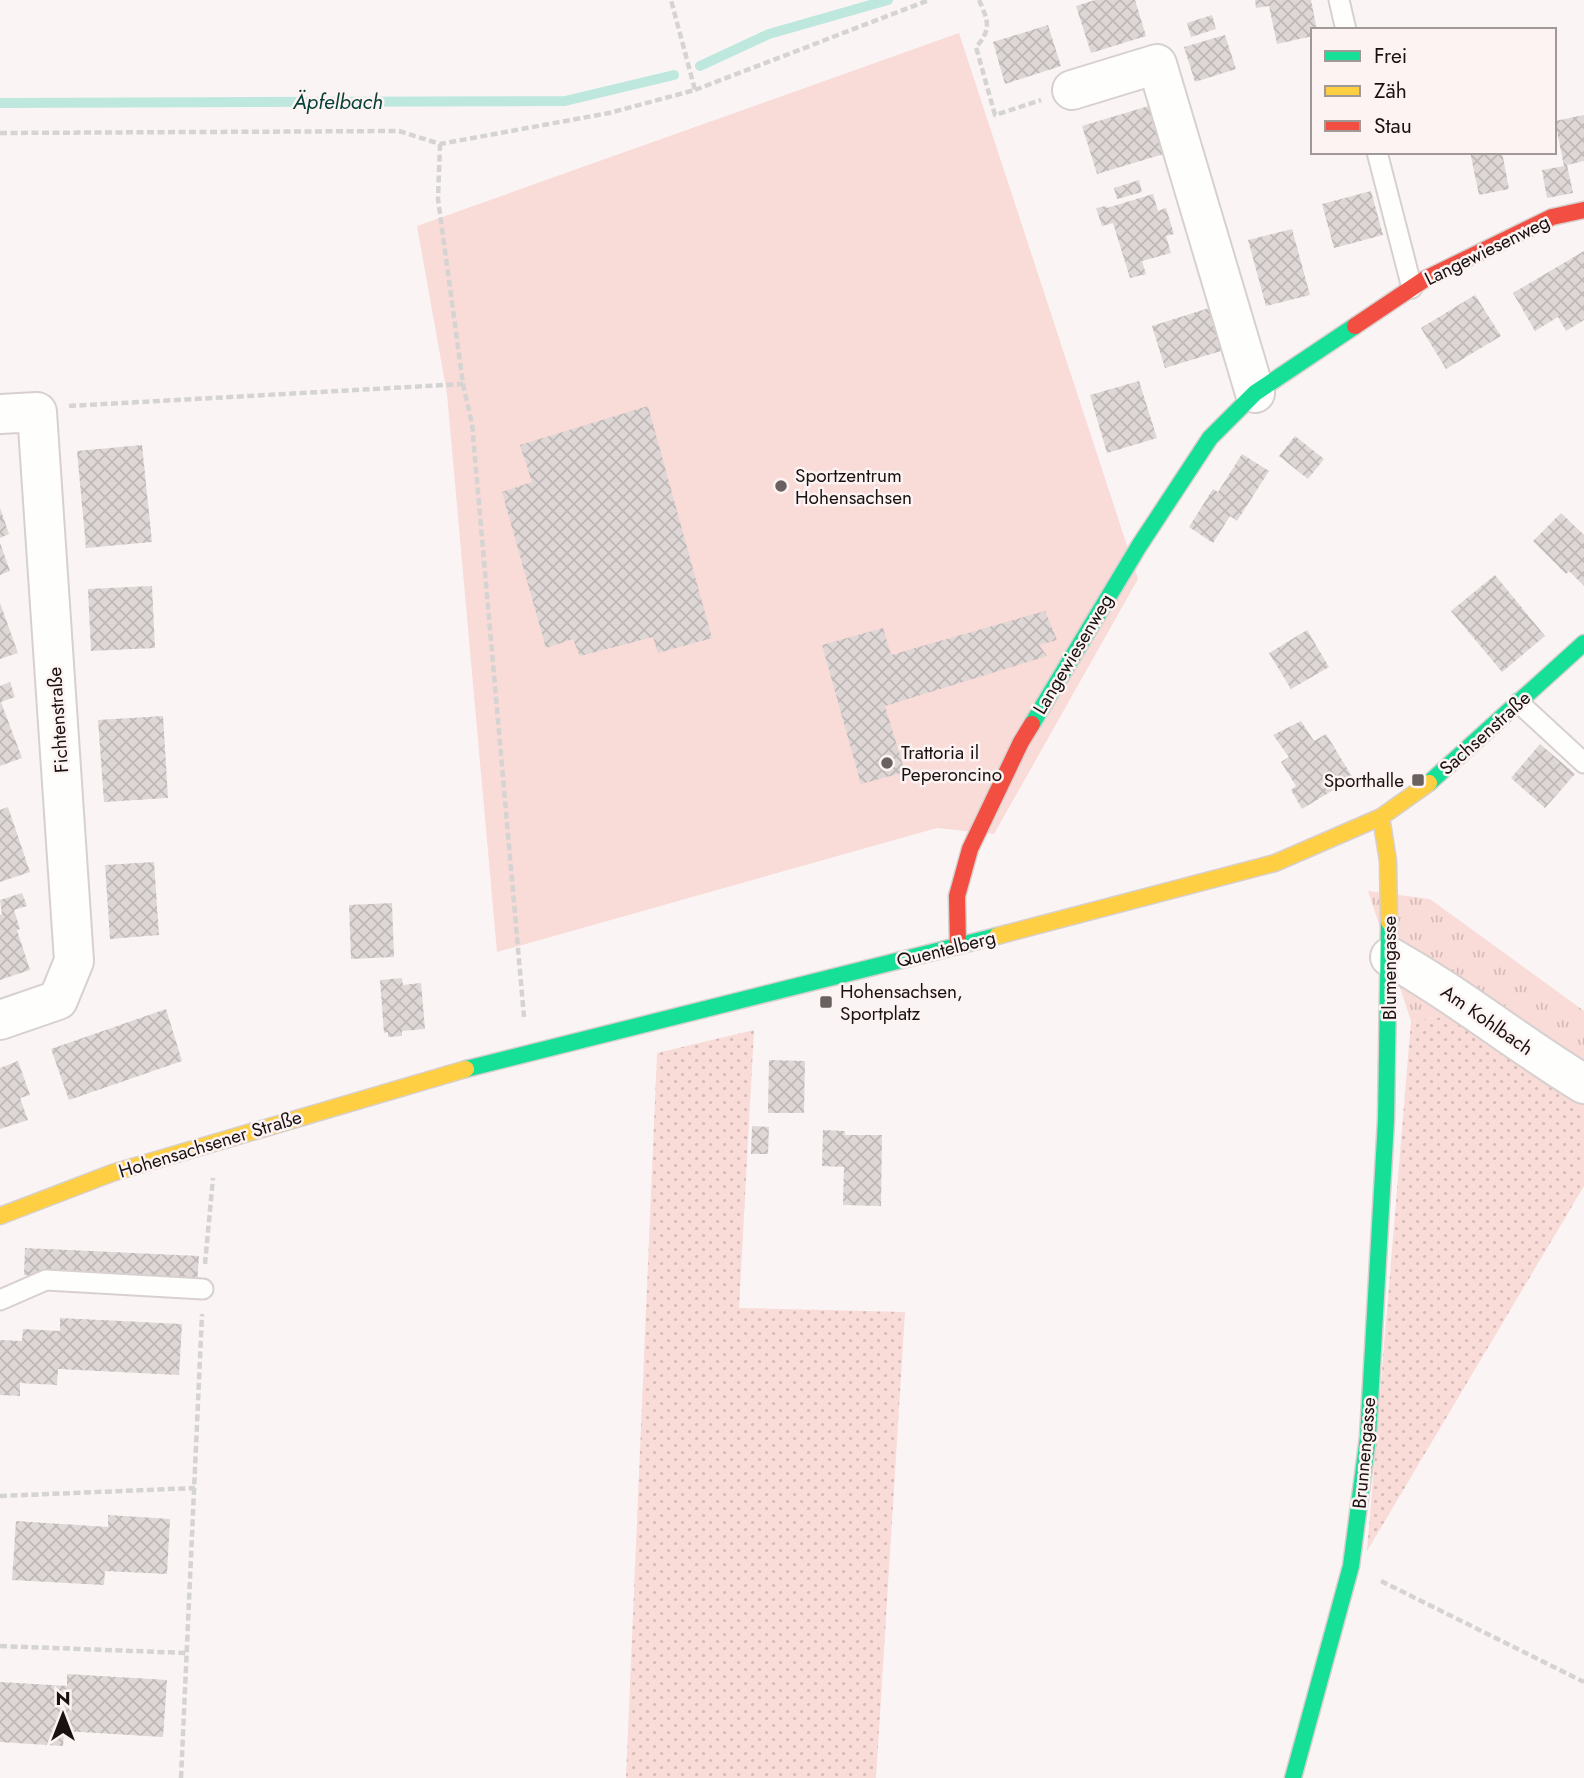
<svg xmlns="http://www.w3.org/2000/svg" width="1584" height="1778" viewBox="0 0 1584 1778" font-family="Jost,sans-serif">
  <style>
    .grass { fill: url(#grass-tufts) }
    .garden { fill: url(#garden-dots) }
    .pitch { fill: #f9dbd8 }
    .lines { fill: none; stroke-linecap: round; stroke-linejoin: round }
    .stream { stroke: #bee8de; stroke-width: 10 }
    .building { fill: url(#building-cross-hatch) }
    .lane-casing { stroke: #d7d0cf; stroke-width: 23 }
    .street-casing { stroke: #d7d0cf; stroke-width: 42 }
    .fast-casing { stroke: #d7d0cf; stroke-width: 19 }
    .slow-casing { stroke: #d7d0cf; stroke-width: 19 }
    .jam-casing { stroke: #d7d0cf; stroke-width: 19 }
    .path { stroke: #d5d4d3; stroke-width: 4.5; stroke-dasharray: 7 3.5; stroke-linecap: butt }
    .lane { stroke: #fefefd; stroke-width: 19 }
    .street { stroke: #fefefd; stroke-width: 38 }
    .fast { stroke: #16e098; stroke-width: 16 }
    .slow { stroke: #ffcf43; stroke-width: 16 }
    .jam { stroke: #f24e42; stroke-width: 16 }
    .poi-dot { fill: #686160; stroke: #fcf3f2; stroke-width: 2.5 }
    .labels { text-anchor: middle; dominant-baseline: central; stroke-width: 5; stroke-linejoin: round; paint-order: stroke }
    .street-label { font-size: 19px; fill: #191211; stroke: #fcf3f2 }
    .poi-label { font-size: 19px; fill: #191211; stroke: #fcf3f2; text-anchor: start }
    .water-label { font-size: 21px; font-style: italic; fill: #064037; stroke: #fcf3f2 }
  </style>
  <defs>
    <pattern id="grass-tufts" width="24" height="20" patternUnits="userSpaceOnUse" patternTransform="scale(1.75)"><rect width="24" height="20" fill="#f9dbd8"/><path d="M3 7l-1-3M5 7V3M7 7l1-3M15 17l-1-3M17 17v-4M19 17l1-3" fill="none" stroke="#d5bbb8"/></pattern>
    <pattern id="garden-dots" width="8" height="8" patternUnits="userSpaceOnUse" patternTransform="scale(1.75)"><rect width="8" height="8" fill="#f9dbd8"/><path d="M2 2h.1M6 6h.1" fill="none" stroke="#d5bbb8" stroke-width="1.8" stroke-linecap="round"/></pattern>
    <pattern id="building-cross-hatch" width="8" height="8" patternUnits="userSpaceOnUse" patternTransform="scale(1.75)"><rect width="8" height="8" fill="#ded7d6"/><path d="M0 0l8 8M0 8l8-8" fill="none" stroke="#beb8b7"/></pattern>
  </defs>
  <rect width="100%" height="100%" fill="#faf5f4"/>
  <path class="grass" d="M 1368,891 L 1430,899 L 1584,1011 L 1584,1098 L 1451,1016 L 1411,1021 Z"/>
  <path class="garden" d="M 1451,1016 L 1584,1098 L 1584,1186 L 1367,1551 L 1411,1021 Z
    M 754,1030 L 739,1308 L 905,1312 L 876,1778 L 626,1778 L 657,1053 Z"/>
  <path class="pitch" d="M 959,33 L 1138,579 L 994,834 L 937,828 L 497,952 L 447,394 L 417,226 Z"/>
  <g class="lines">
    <path class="stream" d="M 700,66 L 769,34 L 888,0
      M 0,103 L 565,101 L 674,75"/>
  </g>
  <path class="building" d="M 1095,0 L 1135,0 L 1146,36 L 1091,53 L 1076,6 Z
    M 1255,0 L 1311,0 L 1317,30 L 1313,30 L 1313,36 L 1277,44 L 1269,6 L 1256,8 Z
    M 1212,15 L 1216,29 L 1191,37 L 1187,23 Z
    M 1048,25 L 1061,66 L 1005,84 L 993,42 Z
    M 1225,35 L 1236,69 L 1195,82 L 1184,47 Z
    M 1152,105 L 1167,153 L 1097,174 L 1082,126 Z
    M 1584,115 L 1584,161 L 1567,165 L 1573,193 L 1547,198 L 1542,170 L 1564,166 L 1555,121 Z
    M 1470,152 L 1502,152 L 1509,189 L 1479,195 Z
    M 1139,180 L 1142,192 L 1117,199 L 1114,188 Z
    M 1371,191 L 1383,235 L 1334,248 L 1322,204 Z
    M 1153,194 L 1158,211 L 1166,208 L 1174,234 L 1166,236 L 1171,253 L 1142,261 L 1146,274 L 1130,278 L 1113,223 L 1102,226 L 1096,208 L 1106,206 L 1107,208 Z
    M 1292,229 L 1310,295 L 1266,306 L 1248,240 Z
    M 1584,251 L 1584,320 L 1566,331 L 1558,317 L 1535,331 L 1513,293 Z
    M 1475,295 L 1501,336 L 1446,369 L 1421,328 Z
    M 1209,308 L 1221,351 L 1165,368 L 1152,326 Z
    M 1139,381 L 1157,438 L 1107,453 L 1090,395 Z
    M 648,406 L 712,638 L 658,653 L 653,637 L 580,656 L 573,639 L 546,648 L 502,492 L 532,482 L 520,445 Z
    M 1295,436 L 1324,459 L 1308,479 L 1279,456 Z
    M 142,445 L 152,542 L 86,548 L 77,451 Z
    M 1242,454 L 1269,471 L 1237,521 L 1230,516 L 1213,543 L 1189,527 L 1213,489 L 1218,492 Z
    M 0,508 L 9,534 L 0,538 Z
    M 1561,513 L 1584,535 L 1584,586 L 1569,571 L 1566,574 L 1533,541 Z
    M 0,543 L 10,571 L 0,575 Z
    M 1495,575 L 1545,636 L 1502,672 L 1451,611 Z
    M 152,586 L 155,648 L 91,651 L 88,589 Z
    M 0,603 L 18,653 L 0,659 Z
    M 1045,611 L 1057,640 L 1039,645 L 1047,656 L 885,706 L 905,772 L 861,784 L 822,645 L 883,628 L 891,655 Z
    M 1307,630 L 1329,667 L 1291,689 L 1269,653 Z
    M 10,682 L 15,697 L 1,702 L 22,758 L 0,766 L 0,686 Z
    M 163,716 L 168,798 L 104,802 L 98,720 Z
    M 1301,721 L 1314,741 L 1326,734 L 1353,778 L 1302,809 L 1291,790 L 1296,786 L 1281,762 L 1289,757 L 1273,735 Z
    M 1540,744 L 1575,774 L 1545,808 L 1511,778 Z
    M 8,807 L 30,872 L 0,882 L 0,810 Z
    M 154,862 L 159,935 L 110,939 L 105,865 Z
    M 22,893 L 27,906 L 14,910 L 20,929 L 17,930 L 30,970 L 0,980 L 0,915 L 2,914 L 0,900 Z
    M 392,903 L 394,957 L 351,959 L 349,905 Z
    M 402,978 L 403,985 L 421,983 L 425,1029 L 402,1031 L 402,1036 L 388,1037 L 388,1032 L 384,1033 L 380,980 Z
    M 166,1009 L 182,1061 L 69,1100 L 51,1049 Z
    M 769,1060 L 805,1061 L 804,1113 L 768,1113 Z
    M 18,1061 L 30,1095 L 20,1098 L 28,1120 L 0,1129 L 0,1068 Z
    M 752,1126 L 769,1127 L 768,1154 L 751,1154 Z
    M 823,1130 L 845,1131 L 845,1135 L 882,1135 L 881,1206 L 843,1205 L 844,1167 L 822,1166 Z
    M 25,1248 L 199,1256 L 197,1283 L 24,1275 Z
    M 60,1318 L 182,1324 L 179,1375 L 58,1369 L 57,1385 L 20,1383 L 20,1396 L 0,1395 L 0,1340 L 22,1341 L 23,1329 L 60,1331 Z
    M 108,1515 L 170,1519 L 167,1574 L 105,1571 L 104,1585 L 12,1580 L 16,1521 L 108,1527 Z
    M 67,1674 L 167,1680 L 163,1737 L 64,1731 L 63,1746 L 0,1742 L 0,1682 L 67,1686 Z"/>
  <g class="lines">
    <g class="lane-casing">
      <path id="lane" d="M 1339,0 L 1346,30
        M 1377,152 L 1412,288
        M 1519,703 L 1584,763
        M 0,1300 L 46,1280 L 203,1289"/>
    </g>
    <g class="street-casing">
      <path id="street" d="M 1072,90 L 1157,64 L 1255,393
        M 0,414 L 37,412 L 74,961 L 58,1000 L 0,1020
        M 1390,957 C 1458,995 1518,1044 1584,1084"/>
    </g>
    <g class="fast-casing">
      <path id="fast" d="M 1032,724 L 1139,546 L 1210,438 L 1255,393 L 1355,326
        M 1429,783 L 1584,643
        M 466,1069 L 997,936
        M 1293,1778 L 1351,1566 L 1368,1437 L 1386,1120 L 1389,922"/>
    </g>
    <g class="slow-casing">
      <path id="slow" d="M 1381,817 L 1388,861 L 1389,922
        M 997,936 L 1275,863 L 1381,817 L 1429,783
        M 0,1216 L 112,1173 L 466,1069"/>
    </g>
    <g class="jam-casing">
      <path id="jam" d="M 1355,326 L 1425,279 L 1552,217 L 1584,210
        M 958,946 L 957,896 L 970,849 L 1021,742 L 1032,724"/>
    </g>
    <path class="path" d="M 979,0 C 988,20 992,30 976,47 L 995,115 L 1041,100
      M 695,90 L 929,0
      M 0,133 L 399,131 L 440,144 L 609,113 L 695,90 L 671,0
      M 440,144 L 438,199 L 463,384 L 472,424 L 524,1017
      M 69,406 L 463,384
      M 205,1264 L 213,1178
      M 0,1496 L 195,1488
      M 1381,1581 L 1584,1682
      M 0,1646 L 187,1653
      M 181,1778 L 202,1314"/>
    <use href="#lane" class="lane"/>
    <use href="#street" class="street"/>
    <use href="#fast" class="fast"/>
    <use href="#slow" class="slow"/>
    <use href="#jam" class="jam"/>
  </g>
  <g class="poi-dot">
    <circle cx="781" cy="486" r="7"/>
    <circle cx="887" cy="763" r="7"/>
    <rect x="1411" y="773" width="14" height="14" rx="3.5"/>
    <rect x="819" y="995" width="14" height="14" rx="3.5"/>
  </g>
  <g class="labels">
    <g class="street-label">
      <text transform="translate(1487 250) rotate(-26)">Langewiesenweg</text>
      <text transform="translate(1073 654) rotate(-59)">Langewiesenweg</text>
      <text transform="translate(58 720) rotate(-94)">Fichtenstraße</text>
      <text transform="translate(1485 733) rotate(-42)">Sachsenstraße</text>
      <text transform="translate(946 949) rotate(-14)">Quentelberg</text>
      <text transform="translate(1389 968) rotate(-90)">Blumengasse</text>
      <text transform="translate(1487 1020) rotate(35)">Am Kohlbach</text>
      <text transform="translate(210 1144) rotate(-17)">Hohensachsener Straße</text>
      <text transform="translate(1364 1453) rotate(-85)">Brunnengasse</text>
    </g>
    <g class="poi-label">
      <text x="795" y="475">Sportzentrum<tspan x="795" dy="22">Hohensachsen</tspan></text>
      <text x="901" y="752">Trattoria il<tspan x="901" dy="22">Peperoncino</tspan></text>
      <text x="1404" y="780" text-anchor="end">Sporthalle</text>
      <text x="840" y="991">Hohensachsen,<tspan x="840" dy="22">Sportplatz</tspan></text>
    </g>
    <g class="water-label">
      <text x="338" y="102">Äpfelbach</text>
    </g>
  </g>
  <rect x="1311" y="28" width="245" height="126" fill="#fcf3f2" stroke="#a19998" stroke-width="2"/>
  <rect x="1325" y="51" width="35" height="10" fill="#16e098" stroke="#a19998" stroke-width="2"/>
  <text x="1374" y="63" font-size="21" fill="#191211">Frei</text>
  <rect x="1325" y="86" width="35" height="10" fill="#ffcf43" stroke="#a19998" stroke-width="2"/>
  <text x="1374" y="98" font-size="21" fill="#191211">Zäh</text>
  <rect x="1325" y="121" width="35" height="10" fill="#f24e42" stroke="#a19998" stroke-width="2"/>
  <text x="1374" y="133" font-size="21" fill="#191211">Stau</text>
  <g transform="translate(63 1715)" stroke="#fcf3f2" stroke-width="5" paint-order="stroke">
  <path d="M0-5L12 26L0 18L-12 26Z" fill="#191211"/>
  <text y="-10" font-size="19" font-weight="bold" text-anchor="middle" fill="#191211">N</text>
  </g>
</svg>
